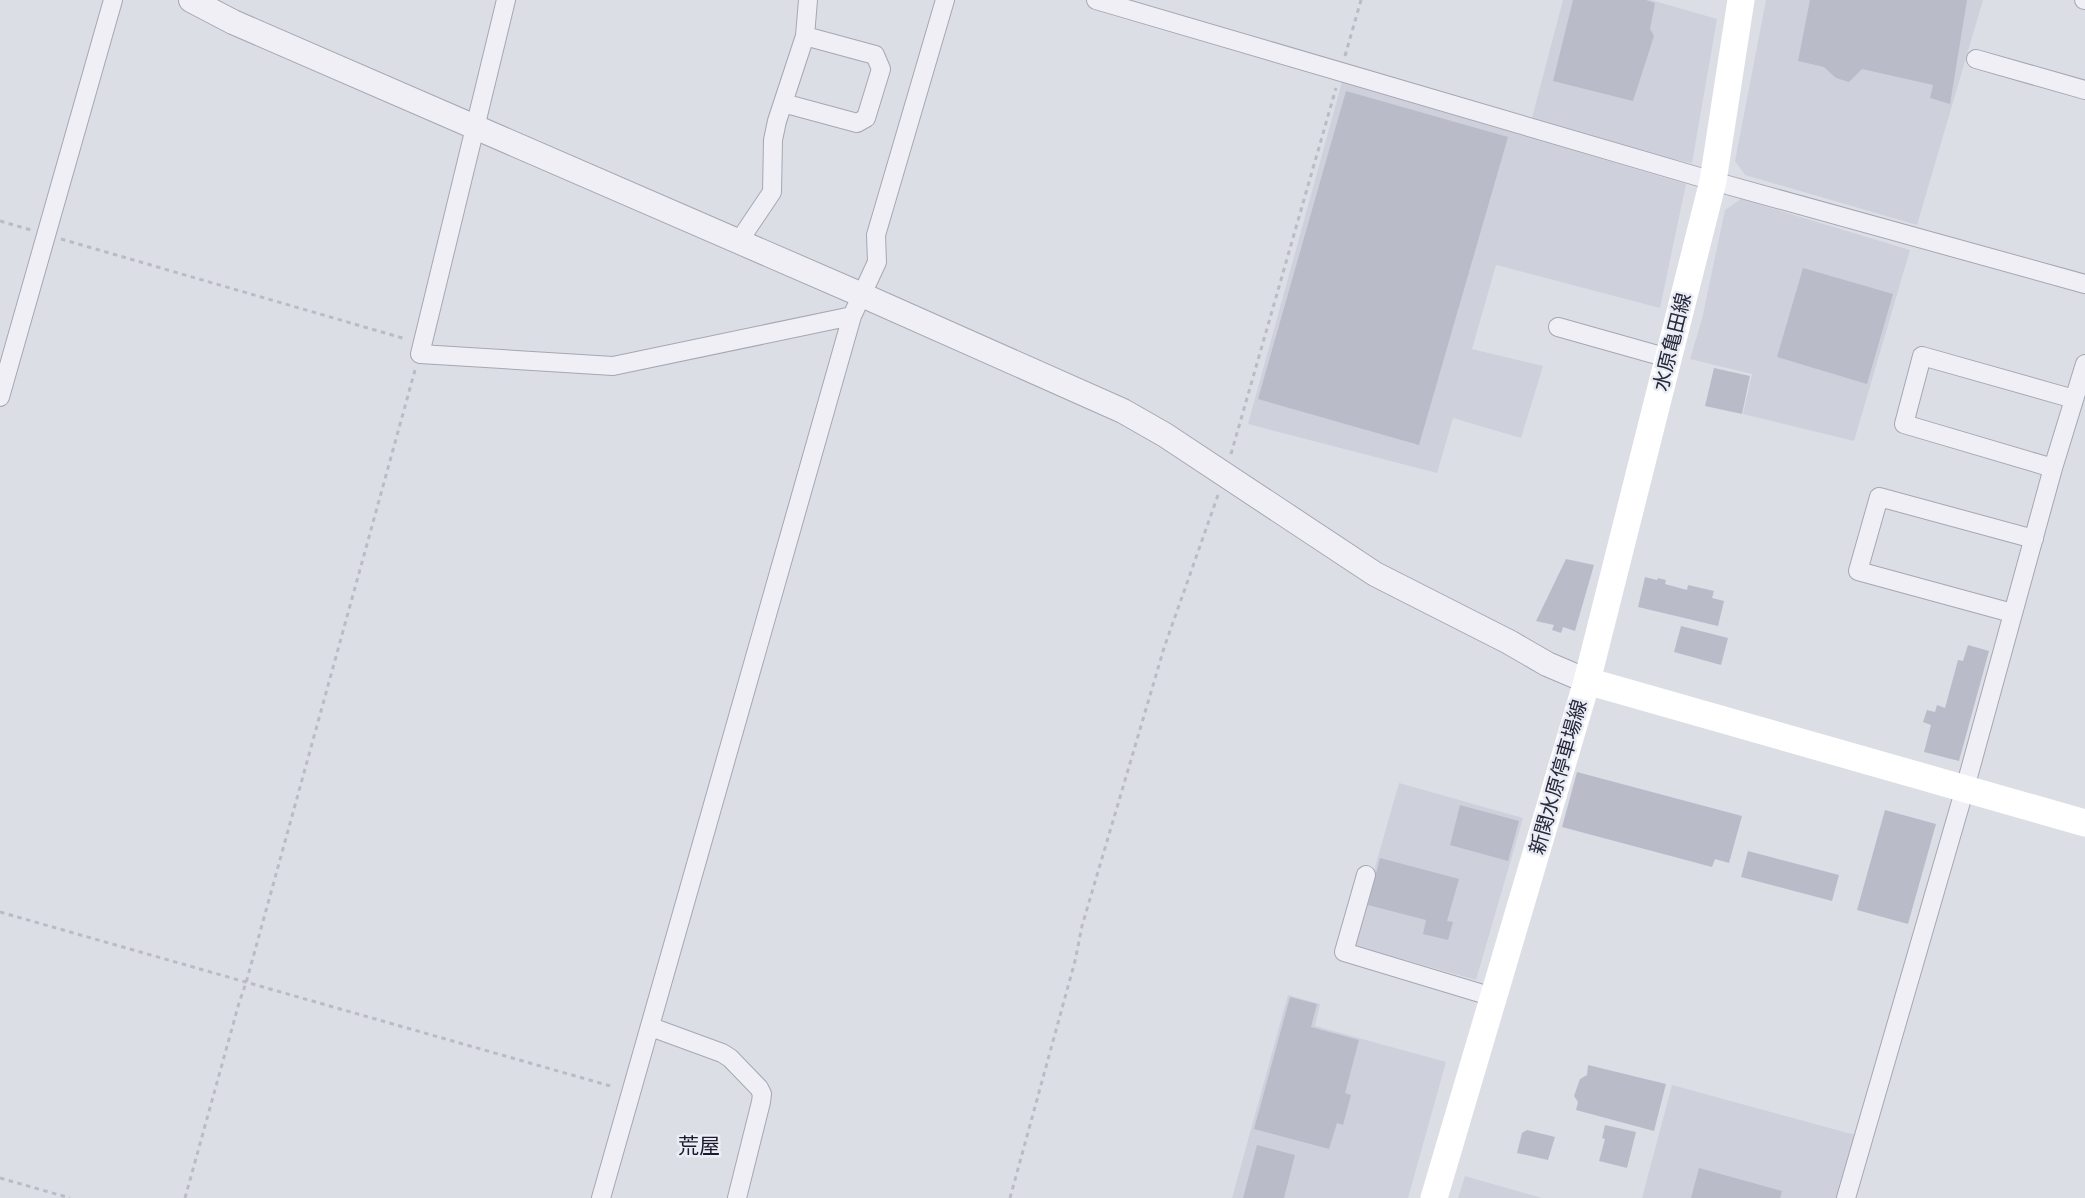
<svg xmlns="http://www.w3.org/2000/svg" width="2085" height="1198" viewBox="0 0 2085 1198" font-family="'Space Grotesk','Noto Sans JP',sans-serif">
  <style>
    .built { fill: #ced0db }
    .building { fill: #babbc9 }
    .lines { fill: none; stroke-linecap: round; stroke-linejoin: round }
    .minor-casing { stroke: #a5a7b3; stroke-width: 20 }
    .tertiary-casing { stroke: #a5a7b3; stroke-width: 26 }
    .path { stroke: #bbbbc5; stroke-width: 3; stroke-dasharray: 4.5 4.5; stroke-linecap: butt }
    .minor { stroke: #efeff5; stroke-width: 18 }
    .tertiary { stroke: #efeff5; stroke-width: 24 }
    .secondary { stroke: #fff; stroke-width: 27 }
    .labels { text-anchor: middle; dominant-baseline: central; stroke-width: 5; stroke-linejoin: round; paint-order: stroke }
    .street-label { font-size: 20px; fill: #26283c; stroke: #ebedf4 }
    .neighbourhood-label { font-size: 21px; fill: #191a2d; stroke: #ebedf4 }
  </style>
  <rect width="100%" height="100%" fill="#dcdee6"/>
  <path class="built" d="M 1563,0 L 1651,0 L 1717,19 L 1692,163 L 1653,155 L 1532,118 Z
    M 1766,0 L 1983,0 L 1917,225 L 1745,175 L 1735,161 Z
    M 1342,82 L 1686,184 L 1660,308 L 1496,265 L 1472,349 L 1543,366 L 1521,438 L 1453,418 L 1437,473 L 1248,424 Z
    M 1741,199 L 1910,250 L 1854,441 L 1743,414 L 1752,374 L 1690,359 L 1702,319 L 1725,210 Z
    M 1399,783 L 1523,818 L 1476,980 L 1353,945 Z
    M 1288,995 L 1320,1004 L 1315,1026 L 1446,1062 L 1408,1198 L 1232,1198 Z
    M 1672,1085 L 1859,1136 L 1841,1198 L 1642,1198 Z
    M 1465,1176 L 1542,1198 L 1458,1198 Z"/>
  <path class="building" d="M 1573,0 L 1646,0 L 1655,3 L 1650,29 L 1654,36 L 1633,101 L 1553,81 Z
    M 1810,0 L 1967,0 L 1950,104 L 1930,98 L 1933,85 L 1862,69 L 1849,82 L 1836,78 L 1824,67 L 1798,61 Z
    M 1346,91 L 1508,137 L 1419,445 L 1258,399 Z
    M 1803,268 L 1893,294 L 1867,384 L 1777,357 Z
    M 1714,368 L 1750,376 L 1742,414 L 1705,406 Z
    M 1566,559 L 1594,565 L 1575,631 L 1563,627 L 1561,633 L 1552,630 L 1554,625 L 1536,621 Z
    M 1645,577 L 1657,580 L 1658,578 L 1666,580 L 1665,584 L 1687,590 L 1688,585 L 1714,591 L 1712,598 L 1724,601 L 1718,626 L 1638,607 Z
    M 1681,626 L 1728,638 L 1721,665 L 1674,652 Z
    M 1968,645 L 1989,651 L 1959,761 L 1924,752 L 1931,725 L 1923,722 L 1927,710 L 1935,712 L 1937,705 L 1945,708 L 1958,660 L 1963,661 Z
    M 1577,772 L 1742,816 L 1729,863 L 1715,859 L 1712,867 L 1562,827 Z
    M 1460,805 L 1519,821 L 1508,861 L 1450,845 Z
    M 1885,810 L 1936,824 L 1908,924 L 1857,910 Z
    M 1748,851 L 1839,875 L 1832,901 L 1741,877 Z
    M 1380,858 L 1459,879 L 1447,921 L 1453,922 L 1448,940 L 1423,934 L 1426,920 L 1368,905 Z
    M 1290,997 L 1317,1004 L 1311,1027 L 1359,1040 L 1345,1093 L 1351,1095 L 1343,1125 L 1337,1123 L 1329,1149 L 1254,1129 Z
    M 1588,1065 L 1666,1084 L 1654,1131 L 1576,1110 L 1578,1102 L 1574,1096 L 1580,1079 L 1587,1075 Z
    M 1605,1125 L 1636,1132 L 1627,1168 L 1599,1161 L 1605,1139 L 1602,1138 Z
    M 1527,1130 L 1555,1137 L 1548,1160 L 1517,1153 L 1522,1133 Z
    M 1257,1145 L 1295,1155 L 1284,1198 L 1243,1198 Z
    M 1699,1168 L 1782,1191 L 1780,1198 L 1691,1198 Z"/>
  <g class="lines">
    <g class="minor-casing">
      <path id="minor" d="M 506,0 L 420,354 L 613,366 L 852,316
        M 1096,0 L 1713,181 L 2085,284
        M 2084,0 L 2085,0
        M 1976,59 L 2085,90
        M 783,103 L 857,123 L 866,118 L 881,69 L 875,55 L 805,36
        M 739,241 L 772,192 L 773,140 L 777,121 L 805,36 L 808,0
        M 1558,327 L 1668,358
        M 0,397 L 113,0
        M 2053,468 L 1904,424 L 1922,356 L 2074,399
        M 2012,613 L 1858,571 L 1879,497 L 2034,539
        M 1366,875 L 1344,952 L 1493,997
        M 651,1027 L 722,1053 L 730,1058 L 759,1088 L 762,1094 L 761,1102 L 737,1198
        M 601,1198 L 852,316 L 877,262 L 876,235 L 945,0
        M 1846,1198 L 1965,788 L 2053,468 L 2085,364"/>
    </g>
    <g class="tertiary-casing">
      <path id="tertiary" d="M 191,0 L 233,22 L 862,295 L 1123,411 L 1165,435 L 1375,574 L 1509,642 L 1547,664 L 1587,681"/>
    </g>
    <path class="path" d="M 1345,56 L 1361,0
      M 0,221 L 31,230
      M 61,239 L 406,339
      M 1231,454 L 1336,88
      M 0,912 L 614,1087
      M 0,1178 L 70,1198
      M 185,1198 L 239,1003 L 246,983 L 415,370
      M 1010,1198 L 1075,961 L 1082,926 L 1164,648 L 1218,495"/>
    <use href="#minor" class="minor"/>
    <use href="#tertiary" class="tertiary"/>
    <path class="secondary" d="M 1587,681 L 2085,823
      M 1434,1198 L 1587,681 L 1713,181 L 1741,0"/>
  </g>
  <g class="labels">
    <g class="street-label">
      <text transform="translate(1672 342) rotate(-76)">水原亀田線</text>
      <text transform="translate(1558 777) rotate(-74)">新関水原停車場線</text>
    </g>
    <g class="neighbourhood-label">
      <text x="699" y="1145">荒屋</text>
    </g>
  </g>
</svg>
